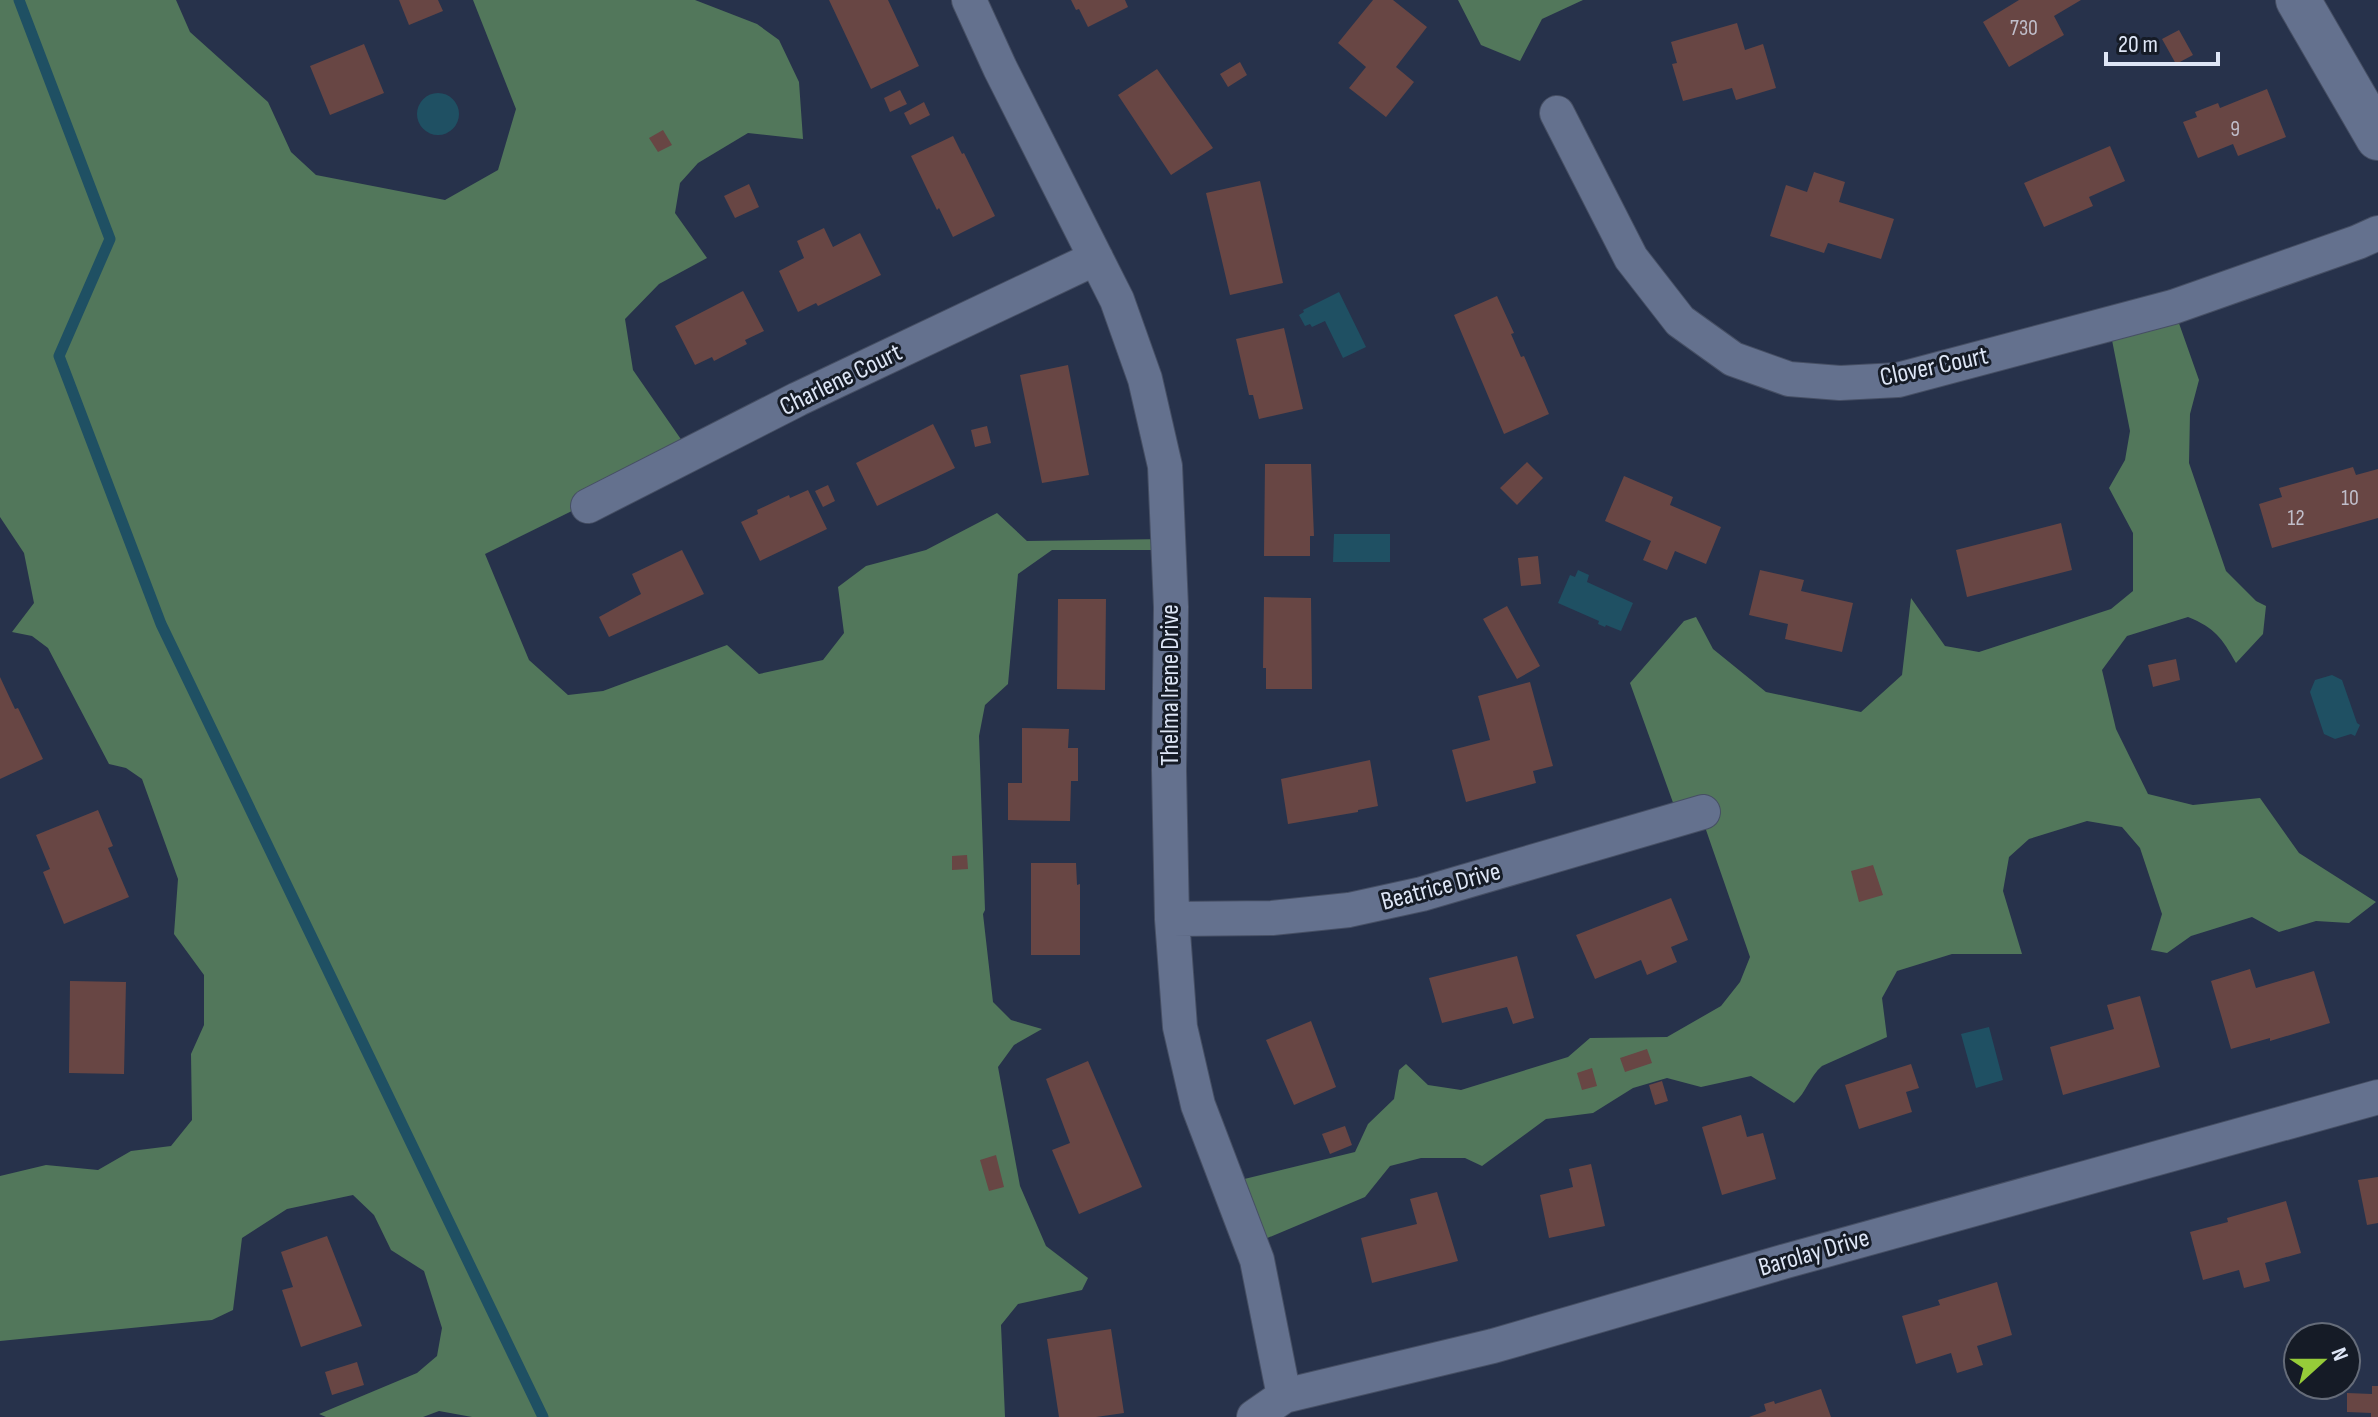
<svg xmlns="http://www.w3.org/2000/svg" width="2378" height="1417" viewBox="0 0 2378 1417" font-family="'Sofia Sans Condensed',sans-serif">
  <style>
    .forest { fill: #52775b }
    .water { fill: #1f5063 }
    .lines { fill: none; stroke-linecap: round; stroke-linejoin: round }
    .stream { stroke: #1f5063; stroke-width: 11 }
    .building { fill: #684644 }
    .minor-casing { stroke: #464f64; stroke-width: 36 }
    .tertiary-casing { stroke: #464f64; stroke-width: 46 }
    .minor { stroke: #64718e; stroke-width: 34 }
    .tertiary { stroke: #64718e; stroke-width: 44 }
    .labels { text-anchor: middle; dominant-baseline: central; stroke-width: 6; stroke-linejoin: round; paint-order: stroke }
    .number-label { font-size: 22px; fill: #c0beca }
    .street-label { font-size: 26px; fill: #dee6f6; stroke: #151b26 }
  </style>
  <rect width="100%" height="100%" fill="#27324b"/>
  <path class="forest" d="M 0,0 L 176,0 L 190,32 L 268,102 L 291,152 L 316,175 L 445,200 L 498,170 L 516,109 L 473,0 L 695,0 L 757,24 L 779,40 L 799,82 L 803,139 L 748,133 L 698,163 L 680,183 L 675,213 L 707,258 L 659,284 L 625,319 L 633,370 L 687,448 L 683,456 L 485,554 L 529,660 L 568,695 L 603,691 L 727,645 L 759,674 L 823,660 L 844,633 L 838,587 L 866,566 L 926,550 L 997,513 L 1027,541 L 1166,539 L 1165,550 L 1052,550 L 1018,574 L 1008,684 L 985,705 L 979,736 L 985,910 L 983,914 L 993,1002 L 1011,1020 L 1042,1029 L 1014,1045 L 998,1067 L 1020,1186 L 1046,1246 L 1088,1278 L 1082,1290 L 1018,1304 L 1001,1325 L 1005,1417 L 472,1417 L 439,1411 L 423,1417 L 326,1417 L 319,1414 L 417,1373 L 437,1356 L 442,1328 L 424,1271 L 391,1250 L 374,1215 L 353,1195 L 287,1209 L 242,1238 L 233,1310 L 212,1320 L 0,1341 L 0,1176 L 46,1165 L 98,1170 L 131,1151 L 171,1146 L 192,1120 L 191,1054 L 204,1025 L 204,975 L 174,934 L 178,879 L 142,779 L 126,768 L 109,764 L 48,648 L 32,636 L 12,632 L 34,603 L 24,553 L 0,517 Z
    M 1458,0 L 1583,0 L 1542,19 L 1520,61 L 1481,45 Z
    M 2175,312 L 2199,380 L 2190,414 L 2189,463 L 2226,571 L 2256,601 L 2266,606 L 2263,634 L 2236,663 C 2222,638 2215,628 2188,617 L 2127,636 L 2102,670 L 2116,729 L 2148,794 L 2193,805 L 2260,798 L 2299,853 L 2376,902 L 2349,923 L 2316,921 L 2279,932 L 2252,917 L 2191,936 L 2167,953 L 2151,950 L 2162,914 L 2140,848 L 2122,827 L 2087,821 L 2029,839 L 2009,857 L 2003,891 L 2022,954 L 1952,954 L 1897,971 L 1882,998 L 1887,1037 L 1822,1066 C 1809,1077 1807,1092 1794,1103 L 1751,1076 L 1701,1087 L 1667,1078 L 1633,1088 L 1593,1113 L 1546,1119 L 1482,1166 L 1465,1158 L 1421,1158 L 1390,1166 L 1365,1197 L 1258,1242 L 1232,1182 L 1355,1152 L 1368,1124 L 1394,1099 L 1399,1070 L 1406,1064 L 1428,1085 L 1461,1090 L 1568,1057 L 1590,1038 L 1667,1037 L 1721,1006 L 1740,982 L 1750,957 L 1705,827 L 1680,822 L 1630,683 L 1684,621 L 1696,617 L 1713,649 L 1766,692 L 1861,712 L 1902,675 L 1911,598 L 1945,646 L 1979,652 L 2111,609 L 2133,591 L 2133,533 L 2109,488 L 2125,460 L 2130,431 L 2109,325 Z"/>
  <path class="water" d="M417 114a21 21 0 1 1 42 0a21 21 0 1 1-42 0Z
    M 1339,292 L 1366,347 L 1343,358 L 1325,321 L 1312,327 L 1310,324 L 1305,326 L 1299,315 L 1304,312 L 1303,310 Z
    M 1334,534 L 1390,534 L 1390,562 L 1333,562 Z
    M 1578,570 L 1589,575 L 1587,582 L 1633,603 L 1621,631 L 1606,625 L 1605,627 L 1598,624 L 1599,621 L 1558,603 L 1570,575 L 1575,577 Z
    M 2332,675 L 2342,680 L 2357,723 L 2360,725 L 2355,736 L 2351,734 L 2335,739 L 2324,734 L 2310,692 L 2315,680 Z
    M 1989,1027 L 2003,1080 L 1976,1088 L 1961,1034 Z"/>
  <g class="lines">
    <path class="stream" d="M 19,0 L 110,239 L 59,356 L 161,624 L 543,1417"/>
  </g>
  <path class="building" d="M 399,0 L 438,0 L 443,11 L 409,25 Z
    M 829,0 L 888,0 L 919,66 L 871,89 Z
    M 1071,0 L 1125,0 L 1128,7 L 1088,27 L 1079,9 L 1076,10 Z
    M 1373,0 L 1393,0 L 1427,27 L 1396,67 L 1414,82 L 1386,117 L 1349,88 L 1366,67 L 1338,43 Z
    M 2019,0 L 2081,0 L 2054,16 L 2064,35 L 2009,67 L 1983,22 Z
    M 1737,23 L 1745,50 L 1763,44 L 1776,88 L 1736,100 L 1732,88 L 1683,101 L 1672,64 L 1677,63 L 1671,42 Z
    M 2179,30 L 2193,55 L 2176,64 L 2162,39 Z
    M 364,44 L 384,93 L 330,115 L 310,66 Z
    M 1240,62 L 1247,75 L 1228,87 L 1220,74 Z
    M 1157,69 L 1213,148 L 1171,175 L 1118,95 Z
    M 2267,89 L 2286,137 L 2238,156 L 2233,144 L 2198,158 L 2183,122 L 2197,117 L 2195,112 L 2218,103 L 2220,108 Z
    M 900,90 L 907,104 L 890,112 L 884,98 Z
    M 924,102 L 930,115 L 910,125 L 904,113 Z
    M 663,130 L 672,145 L 658,152 L 649,138 Z
    M 953,136 L 962,154 L 964,153 L 995,216 L 953,237 L 939,208 L 937,210 L 911,156 Z
    M 2110,146 L 2125,181 L 2089,197 L 2093,206 L 2044,227 L 2024,183 Z
    M 1814,172 L 1845,182 L 1839,202 L 1894,219 L 1881,259 L 1828,243 L 1824,253 L 1770,236 L 1786,185 L 1807,192 Z
    M 1260,181 L 1283,283 L 1230,295 L 1206,193 Z
    M 749,184 L 759,207 L 735,218 L 724,196 Z
    M 824,228 L 833,247 L 860,233 L 881,275 L 818,306 L 816,303 L 798,312 L 779,271 L 804,258 L 797,241 Z
    M 743,291 L 764,331 L 745,340 L 747,344 L 714,361 L 712,357 L 695,365 L 675,326 Z
    M 1497,296 L 1514,333 L 1511,334 L 1521,357 L 1524,356 L 1549,414 L 1504,434 L 1454,315 Z
    M 1284,328 L 1303,409 L 1259,419 L 1253,395 L 1249,395 L 1236,339 Z
    M 1068,365 L 1089,475 L 1042,483 L 1020,375 Z
    M 933,424 L 955,468 L 877,506 L 856,463 Z
    M 987,426 L 991,443 L 975,447 L 971,430 Z
    M 1527,462 L 1543,478 L 1517,505 L 1500,488 Z
    M 1265,464 L 1311,464 L 1314,536 L 1310,536 L 1310,556 L 1264,556 Z
    M 2353,467 L 2356,475 L 2378,469 L 2378,518 L 2272,548 L 2259,504 L 2282,497 L 2279,488 Z
    M 1624,476 L 1673,497 L 1670,505 L 1721,527 L 1706,564 L 1675,551 L 1667,570 L 1643,560 L 1651,541 L 1605,521 Z
    M 828,485 L 835,501 L 823,507 L 815,491 Z
    M 808,490 L 827,529 L 760,561 L 741,522 L 758,514 L 757,510 L 789,495 L 790,498 Z
    M 2061,523 L 2072,570 L 1967,597 L 1956,550 Z
    M 682,550 L 704,594 L 609,637 L 599,617 L 641,594 L 632,574 Z
    M 1538,556 L 1541,584 L 1521,586 L 1518,558 Z
    M 1760,570 L 1804,580 L 1801,591 L 1853,603 L 1842,652 L 1785,639 L 1788,624 L 1749,615 Z
    M 1264,597 L 1311,598 L 1312,689 L 1266,689 L 1266,668 L 1263,668 Z
    M 1058,599 L 1106,599 L 1105,690 L 1057,689 Z
    M 1507,606 L 1540,666 L 1517,679 L 1483,619 Z
    M 2176,659 L 2180,680 L 2153,687 L 2148,665 Z
    M 0,677 L 15,709 L 18,708 L 43,759 L 0,779 Z
    M 1530,682 L 1553,766 L 1533,771 L 1536,783 L 1466,802 L 1452,750 L 1490,740 L 1478,696 Z
    M 1022,728 L 1069,729 L 1068,748 L 1078,748 L 1078,781 L 1071,781 L 1070,821 L 1008,820 L 1008,783 L 1022,783 Z
    M 1370,760 L 1378,806 L 1358,810 L 1358,812 L 1288,824 L 1281,779 Z
    M 98,810 L 113,846 L 108,848 L 129,897 L 64,924 L 43,872 L 50,869 L 36,835 Z
    M 967,855 L 968,869 L 952,870 L 952,856 Z
    M 1031,863 L 1076,863 L 1077,885 L 1080,884 L 1080,955 L 1031,955 Z
    M 1873,865 L 1883,895 L 1859,902 L 1851,871 Z
    M 1671,898 L 1688,940 L 1671,947 L 1677,962 L 1647,975 L 1641,960 L 1595,979 L 1576,935 Z
    M 1517,956 L 1534,1018 L 1513,1024 L 1507,1007 L 1442,1023 L 1429,978 Z
    M 2250,969 L 2256,988 L 2314,971 L 2330,1023 L 2270,1041 L 2270,1038 L 2231,1049 L 2211,981 Z
    M 70,981 L 126,982 L 124,1074 L 69,1073 Z
    M 2140,996 L 2160,1067 L 2063,1095 L 2050,1047 L 2114,1029 L 2107,1005 Z
    M 1311,1021 L 1336,1087 L 1294,1105 L 1266,1040 Z
    M 1647,1049 L 1652,1063 L 1625,1072 L 1620,1058 Z
    M 1088,1061 L 1142,1187 L 1079,1214 L 1052,1150 L 1070,1143 L 1046,1079 Z
    M 1911,1064 L 1919,1088 L 1906,1092 L 1912,1112 L 1859,1129 L 1845,1085 Z
    M 1592,1068 L 1597,1086 L 1582,1090 L 1577,1073 Z
    M 1662,1081 L 1668,1101 L 1655,1105 L 1649,1085 Z
    M 1741,1115 L 1747,1137 L 1763,1133 L 1776,1179 L 1722,1195 L 1702,1127 Z
    M 1345,1126 L 1352,1145 L 1330,1154 L 1322,1134 Z
    M 996,1155 L 1004,1187 L 989,1191 L 980,1160 Z
    M 1591,1164 L 1605,1226 L 1549,1238 L 1540,1195 L 1573,1187 L 1569,1169 Z
    M 2378,1177 L 2378,1223 L 2367,1225 L 2358,1180 Z
    M 1437,1192 L 1458,1261 L 1372,1283 L 1361,1238 L 1417,1224 L 1410,1199 Z
    M 2286,1201 L 2301,1253 L 2265,1263 L 2270,1281 L 2244,1288 L 2239,1270 L 2203,1280 L 2190,1232 L 2228,1222 L 2227,1218 Z
    M 327,1236 L 362,1326 L 301,1347 L 282,1290 L 293,1287 L 281,1252 Z
    M 1997,1282 L 2012,1335 L 1977,1346 L 1983,1365 L 1957,1373 L 1951,1353 L 1916,1364 L 1902,1316 L 1940,1305 L 1938,1300 Z
    M 1111,1329 L 1124,1413 L 1096,1417 L 1059,1417 L 1047,1339 Z
    M 357,1362 L 364,1385 L 332,1395 L 325,1372 Z
    M 2372,1386 L 2378,1386 L 2378,1417 L 2371,1417 L 2371,1413 L 2347,1412 L 2347,1393 L 2372,1394 Z
    M 1821,1389 L 1831,1417 L 1749,1417 L 1766,1411 L 1764,1404 L 1774,1401 L 1775,1404 Z"/>
  <g class="lines">
    <g class="minor-casing">
      <path id="minor" d="M 969,0 L 1000,68 L 1117,300 L 1145,379 L 1165,466 L 1171,607 L 1169,770 L 1172,919 L 1180,1027 L 1198,1105 L 1257,1260 L 1284,1396
        M 1557,113 L 1631,258 L 1680,321 L 1733,359 L 1789,379 L 1840,383 L 1898,380 L 2173,307 L 2358,242 L 2378,233
        M 588,506 L 798,399 L 1096,258
        M 1172,919 L 1272,918 L 1349,910 L 1422,894 L 1703,812
        M 1254,1417 L 1284,1396 L 1493,1346 L 1786,1261 L 2378,1097"/>
    </g>
    <g class="tertiary-casing">
      <path id="tertiary" d="M 2298,0 L 2378,138"/>
    </g>
    <use href="#minor" class="minor"/>
    <use href="#tertiary" class="tertiary"/>
  </g>
  <g class="labels">
    <g class="number-label">
      <text x="2024" y="28">730</text>
      <text x="2235" y="129">9</text>
      <text x="2350" y="498">10</text>
      <text x="2296" y="518">12</text>
    </g>
    <g class="street-label">
      <text transform="translate(1934 367) rotate(-12)">Clover Court</text>
      <text transform="translate(841 380) rotate(-26)">Charlene Court</text>
      <text transform="translate(1170 685) rotate(-90)">Thelma Irene Drive</text>
      <text transform="translate(1441 887) rotate(-15)">Beatrice Drive</text>
      <text transform="translate(1814 1253) rotate(-16)">Barolay Drive</text>
    </g>
  </g>
  <g transform="translate(2322 1361) rotate(69)"><circle r="38" fill="#151b26" stroke="#656c79" stroke-width="2"/>
  <path d="M0-6L14 30L0 20L-14 30Z" fill="#96cc39"/>
  <text y="-12" font-size="22" font-weight="bold" text-anchor="middle" fill="#dee6f6">N</text>
  </g>
  <path d="M2106 52v12h112v-12" fill="none" stroke="#dee6f6" stroke-width="4"/>
  <text x="2118" y="52" font-size="24" fill="#dee6f6" stroke="#151b26" stroke-width="6" paint-order="stroke">20 m</text>
</svg>
